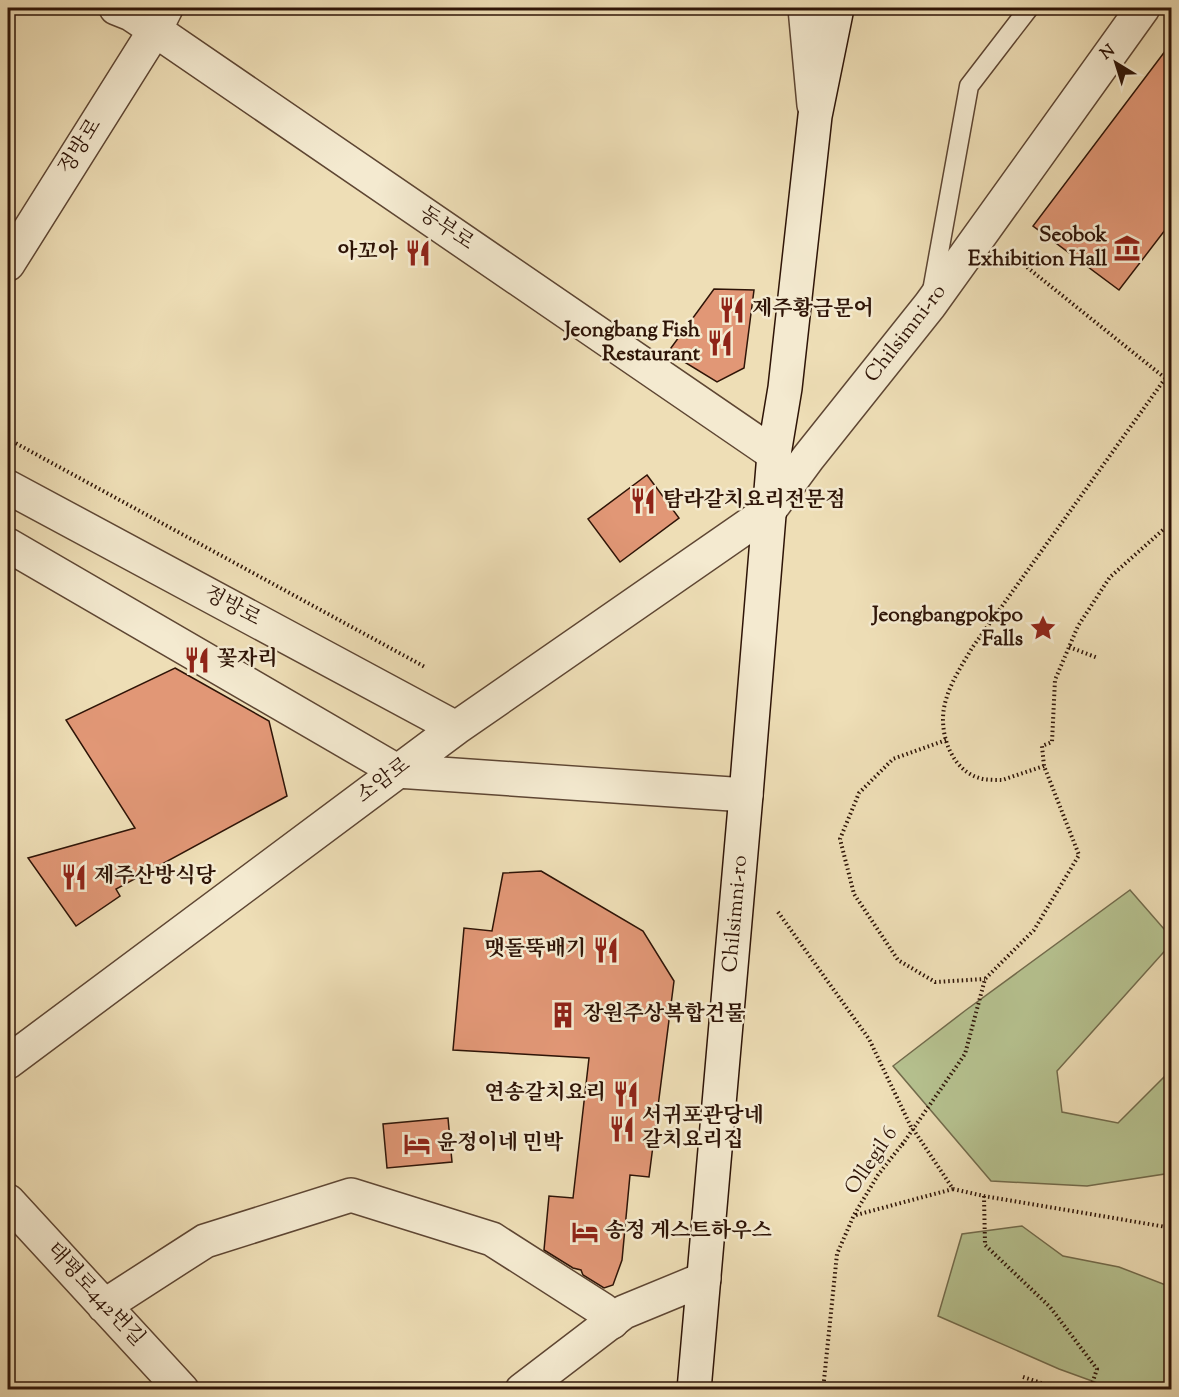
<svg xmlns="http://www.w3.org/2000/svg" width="1179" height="1397" viewBox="0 0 1179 1397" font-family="'Sorts Mill Goudy','Noto Serif KR',serif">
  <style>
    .green { fill: #b6c290; stroke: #726b4c; stroke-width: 1.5 }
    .building { fill: #e19776; stroke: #2e1407; stroke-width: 1.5 }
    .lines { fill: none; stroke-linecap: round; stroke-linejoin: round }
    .service-casing { stroke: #5e4633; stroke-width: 21 }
    .minor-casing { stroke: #5e4633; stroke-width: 36 }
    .tertiary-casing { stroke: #5e4633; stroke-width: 36 }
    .secondary-casing { stroke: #2e1407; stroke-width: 36 }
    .path { stroke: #2e1407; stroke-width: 4; stroke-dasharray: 1.5 3; stroke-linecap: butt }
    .service { stroke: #f4ead0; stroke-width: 18 }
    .minor { stroke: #f4ead0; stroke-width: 33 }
    .tertiary { stroke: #f4ead0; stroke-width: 33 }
    .secondary { stroke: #f4ead0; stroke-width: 33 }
    .labels { text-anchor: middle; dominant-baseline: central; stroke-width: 5; stroke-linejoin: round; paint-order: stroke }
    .street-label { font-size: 21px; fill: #2e1407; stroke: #f4ead0 }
    .poi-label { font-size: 21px; font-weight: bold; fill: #2e1407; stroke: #f4ead0; text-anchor: start }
  </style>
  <rect width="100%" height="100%" fill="#eedeb6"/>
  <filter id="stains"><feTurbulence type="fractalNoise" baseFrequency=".00333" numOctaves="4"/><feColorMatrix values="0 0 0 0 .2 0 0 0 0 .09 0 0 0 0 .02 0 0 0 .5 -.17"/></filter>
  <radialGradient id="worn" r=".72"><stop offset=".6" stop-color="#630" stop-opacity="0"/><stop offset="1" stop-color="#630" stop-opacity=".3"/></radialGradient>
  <path class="green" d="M 1130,890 L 1171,937 L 1171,944 L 1057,1071 L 1062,1112 L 1118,1123 L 1171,1070 L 1171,1173 L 1087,1186 L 991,1181 L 893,1066 L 966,1010 Z
    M 1022,1226 L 1063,1256 L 1119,1267 L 1171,1287 L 1171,1389 L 1114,1389 L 1059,1369 L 938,1316 L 962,1234 Z"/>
  <path class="building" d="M 1172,42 L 1172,221 L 1119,290 L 1033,226 Z
    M 714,289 L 754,290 L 744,368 L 717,382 L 668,352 Z
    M 647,475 L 679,518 L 620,562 L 588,519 Z
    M 175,668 L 269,721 L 287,796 L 116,889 L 120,896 L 76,926 L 28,858 L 135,828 L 66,720 Z
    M 541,871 L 643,931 L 674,981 L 649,1177 L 630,1175 L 622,1260 L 613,1285 L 604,1288 L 583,1275 L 581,1270 L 573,1268 L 544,1250 L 549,1196 L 573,1198 L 589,1058 L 453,1050 L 464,928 L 492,931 L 503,873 Z
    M 448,1118 L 452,1162 L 387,1168 L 383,1124 Z"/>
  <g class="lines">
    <g class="service-casing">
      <path id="service" d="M 932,291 L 969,86 L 1029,8"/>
    </g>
    <g class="minor-casing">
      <path id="minor" d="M 8,264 L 155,30 L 166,8
        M 769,511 L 808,458 L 930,305 L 1143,8
        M 8,1201 L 182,1390
        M 104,1306 L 205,1241 L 351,1195 L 492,1239 L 603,1310 L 612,1322"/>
    </g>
    <g class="tertiary-casing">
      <path id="tertiary" d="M 116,8 L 131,14 L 155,30 L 774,454
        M 805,8 L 814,105
        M 8,487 L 456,728
        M 8,545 L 397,771 L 746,795
        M 8,1062 L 456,728 L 769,511
        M 522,1390 L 624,1312 L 704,1279"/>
    </g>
    <g class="secondary-casing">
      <path id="secondary" d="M 694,1390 L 746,795 L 774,454 L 785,388 L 815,116 L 837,8"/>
    </g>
    <path class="path" d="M 1013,256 L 1165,378
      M 8,439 L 425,667
      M 1069,647 L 1098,658
      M 946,740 L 893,759 L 859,793 L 840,839 L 854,894 L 898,960 L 935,982 L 985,979
      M 1044,766 L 1002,780 C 996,780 989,780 983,779 C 953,773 939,736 944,708 C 948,686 961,667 972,648 L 1172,369
      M 778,912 L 869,1039 L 912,1129
      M 913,1129 L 953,1189 L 984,1196 L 1172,1228
      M 902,1145 L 965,1054 L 985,979 L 1034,930 L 1079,855 L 1044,766 L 1042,746 L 1052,742 L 1055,680 L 1078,626 L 1110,577 L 1172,522
      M 984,1196 L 985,1245 L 1050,1307 L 1097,1369 L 1090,1390
      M 856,1215 L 953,1189
      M 1023,1377 L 1063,1390
      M 823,1390 L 837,1254 L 854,1215 L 878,1175 L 903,1143"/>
    <use href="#service" class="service"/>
    <use href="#minor" class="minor"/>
    <use href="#tertiary" class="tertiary"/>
    <use href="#secondary" class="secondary"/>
  </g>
  <defs>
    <g id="museum-bare" transform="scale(2.07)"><path d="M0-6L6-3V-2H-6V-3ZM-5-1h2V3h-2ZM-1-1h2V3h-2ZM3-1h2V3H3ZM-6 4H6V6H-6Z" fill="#8f2418" stroke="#f4ead0" stroke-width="2.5" paint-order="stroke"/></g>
    <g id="restaurant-bare" transform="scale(2.07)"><path d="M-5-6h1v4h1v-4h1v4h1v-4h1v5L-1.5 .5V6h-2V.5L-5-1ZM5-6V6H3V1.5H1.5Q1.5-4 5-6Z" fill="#8f2418" stroke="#f4ead0" stroke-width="2.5" paint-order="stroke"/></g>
    <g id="sight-bare" transform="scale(2.07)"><path d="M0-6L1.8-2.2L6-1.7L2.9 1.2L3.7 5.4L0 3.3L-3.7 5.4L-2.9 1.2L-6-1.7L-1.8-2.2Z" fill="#8f2418" stroke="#f4ead0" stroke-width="2.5" paint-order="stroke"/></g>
    <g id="building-bare" transform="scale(2.07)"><path d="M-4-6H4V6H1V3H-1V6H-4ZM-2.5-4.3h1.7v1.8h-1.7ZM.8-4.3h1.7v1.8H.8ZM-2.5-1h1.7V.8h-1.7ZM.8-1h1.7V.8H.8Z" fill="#8f2418" stroke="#f4ead0" stroke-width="2.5" paint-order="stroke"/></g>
    <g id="hotel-bare" transform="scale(2.07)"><path d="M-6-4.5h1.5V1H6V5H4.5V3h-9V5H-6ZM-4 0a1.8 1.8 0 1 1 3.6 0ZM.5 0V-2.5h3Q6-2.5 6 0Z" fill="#8f2418" stroke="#f4ead0" stroke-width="2.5" paint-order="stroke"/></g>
  </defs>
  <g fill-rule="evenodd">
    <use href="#museum-bare" x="1127" y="248"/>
    <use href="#restaurant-bare" x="418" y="253"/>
    <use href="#restaurant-bare" x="732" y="310"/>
    <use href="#restaurant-bare" x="720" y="343"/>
    <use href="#restaurant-bare" x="643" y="501"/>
    <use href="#sight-bare" x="1043" y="628"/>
    <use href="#restaurant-bare" x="197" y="660"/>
    <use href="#restaurant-bare" x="74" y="877"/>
    <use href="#restaurant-bare" x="606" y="950"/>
    <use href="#building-bare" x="563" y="1015"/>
    <use href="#restaurant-bare" x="626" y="1094"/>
    <use href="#restaurant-bare" x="622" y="1129"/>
    <use href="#hotel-bare" x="417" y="1144"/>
    <use href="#hotel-bare" x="585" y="1232"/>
  </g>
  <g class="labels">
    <g class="street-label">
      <text transform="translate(81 147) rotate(-58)">정방로</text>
      <text transform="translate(446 229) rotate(34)">동부로</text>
      <text transform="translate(906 334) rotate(-52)">Chilsimni-ro</text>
      <text transform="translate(232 607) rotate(28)">정방로</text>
      <text transform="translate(384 781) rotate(-37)">소암로</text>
      <text transform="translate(736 914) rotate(-85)">Chilsimni-ro</text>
      <text transform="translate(872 1161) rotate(-56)">Ollegil 6</text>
      <text transform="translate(95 1295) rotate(47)">태평로442번길</text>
    </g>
    <g class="poi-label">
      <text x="1107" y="236" text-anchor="end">Seobok<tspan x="1107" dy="24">Exhibition Hall</tspan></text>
      <text x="398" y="253" text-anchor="end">아꼬아</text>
      <text x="752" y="310">제주황금문어</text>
      <text x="700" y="331" text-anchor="end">Jeongbang Fish<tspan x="700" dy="24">Restaurant</tspan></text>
      <text x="663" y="501">탐라갈치요리전문점</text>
      <text x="1023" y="616" text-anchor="end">Jeongbangpokpo<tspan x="1023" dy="24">Falls</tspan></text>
      <text x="217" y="660">꽃자리</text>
      <text x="94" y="877">제주산방식당</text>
      <text x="586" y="950" text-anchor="end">맷돌뚝배기</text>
      <text x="583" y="1015">장원주상복합건물</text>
      <text x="606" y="1094" text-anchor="end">연송갈치요리</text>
      <text x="642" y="1117">서귀포관당네<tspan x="642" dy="24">갈치요리집</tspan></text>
      <text x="437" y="1144">윤정이네 민박</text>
      <text x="605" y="1232">송정 게스트하우스</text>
    </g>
  </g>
  <rect width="1179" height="1397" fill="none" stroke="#eedeb6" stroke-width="30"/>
  <rect x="9" y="9" width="1161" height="1379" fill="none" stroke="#2e1407" stroke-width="3"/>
  <rect x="15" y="15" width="1149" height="1367" fill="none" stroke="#2e1407" stroke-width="1.5"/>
  <g transform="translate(1116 63) rotate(322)" stroke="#f4ead0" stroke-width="4.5" paint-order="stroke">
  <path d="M0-4.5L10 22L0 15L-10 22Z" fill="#2e1407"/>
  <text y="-9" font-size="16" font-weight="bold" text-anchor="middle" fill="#2e1407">N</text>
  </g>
  <rect width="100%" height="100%" filter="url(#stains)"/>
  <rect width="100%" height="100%" fill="url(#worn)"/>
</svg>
